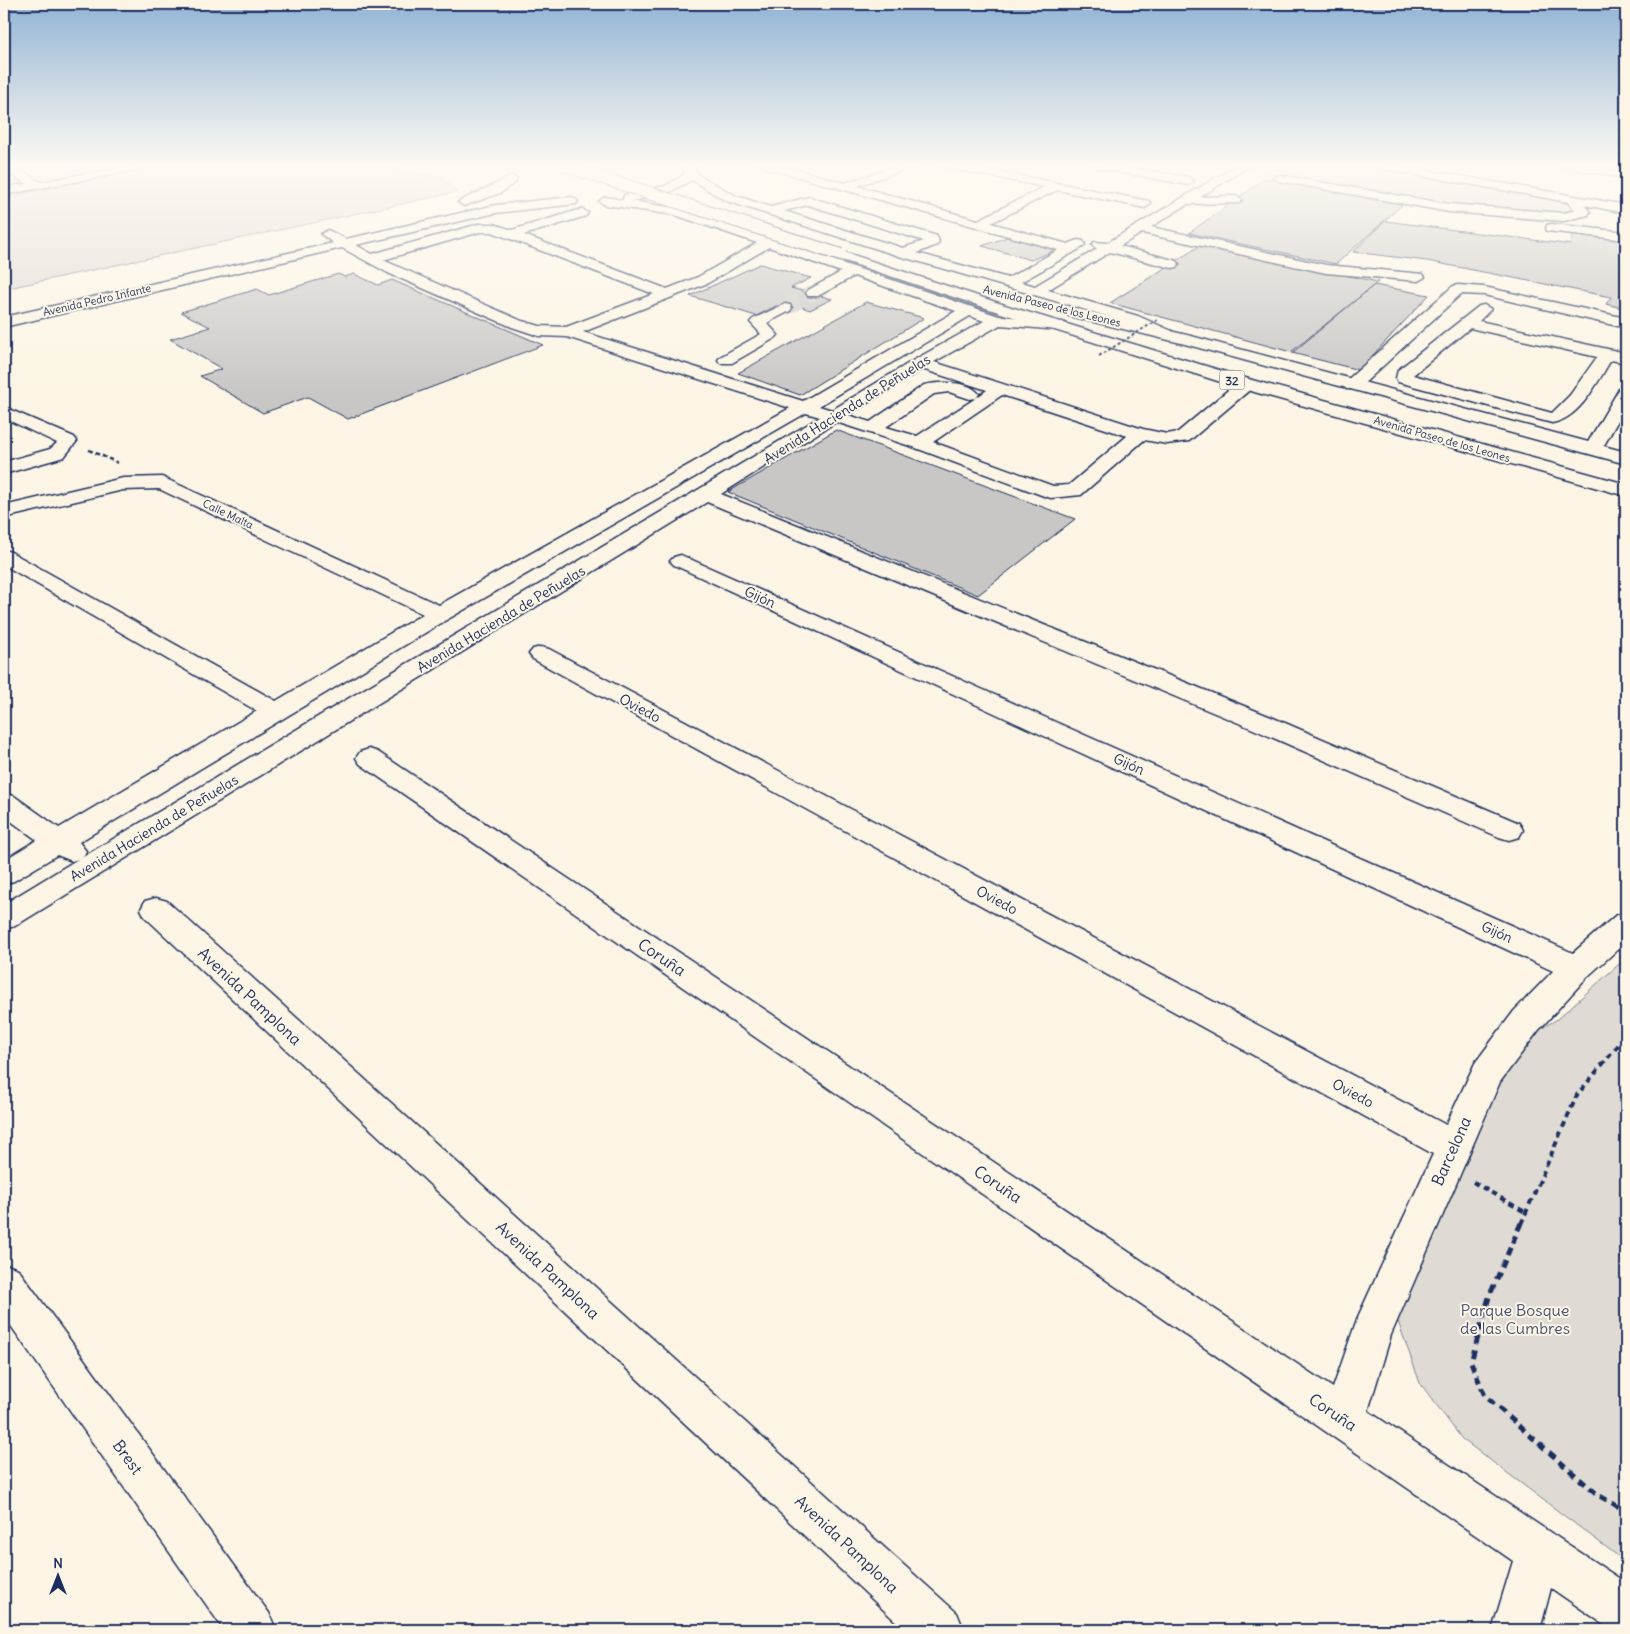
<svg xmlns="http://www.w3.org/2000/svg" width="1630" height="1634" viewBox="0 0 1630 1634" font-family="Delius,sans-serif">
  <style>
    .green { fill: #dfdbd4; stroke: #7d8599 }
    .building { fill: #c8c7c6; stroke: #1b2f5e }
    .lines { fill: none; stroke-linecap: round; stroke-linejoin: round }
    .minor-tunnel-far1 { stroke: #cfcdca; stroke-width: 12; stroke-dasharray: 12 6; stroke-linecap: butt }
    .minor-tunnel { stroke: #cfcdca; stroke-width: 16; stroke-dasharray: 16 8; stroke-linecap: butt }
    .minor-casing { stroke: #1b2f5e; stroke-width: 3 }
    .major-casing { stroke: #1b2f5e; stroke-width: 3 }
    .path-far2 { stroke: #1b2f5e; stroke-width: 2.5; stroke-dasharray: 4 3; stroke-linecap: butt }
    .path-far1 { stroke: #1b2f5e; stroke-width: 4; stroke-dasharray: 6 4.5; stroke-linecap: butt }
    .path { stroke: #1b2f5e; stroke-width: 5; stroke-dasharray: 8 5.5; stroke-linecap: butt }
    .minor { fill: #fcf5e5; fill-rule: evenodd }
    .major { fill: #fcf5e5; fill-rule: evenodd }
    .major-bridge-casing { stroke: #1b2f5e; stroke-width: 14; stroke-linecap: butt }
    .path-bridge { stroke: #1b2f5e; stroke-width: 2; stroke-dasharray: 3 2.5; stroke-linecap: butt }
    .major-bridge { stroke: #fcf5e5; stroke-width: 12 }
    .labels { text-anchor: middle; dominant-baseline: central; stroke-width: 4; stroke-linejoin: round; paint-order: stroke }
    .far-street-label { font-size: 11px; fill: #1b2f5e; stroke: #fcf5e5 }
    .shield { fill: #fcf5e5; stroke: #5e6a86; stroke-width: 1 }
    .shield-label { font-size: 12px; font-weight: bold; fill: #1b2f5e }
    .street-label { font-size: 14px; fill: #1b2f5e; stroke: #fcf5e5 }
    .near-street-label { font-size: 16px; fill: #1b2f5e; stroke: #fcf5e5 }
    .near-park-label { font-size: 16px; fill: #425176; stroke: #fcf5e5 }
  </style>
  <rect width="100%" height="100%" fill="#fcf5e5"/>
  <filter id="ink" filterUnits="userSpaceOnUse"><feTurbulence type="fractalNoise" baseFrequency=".02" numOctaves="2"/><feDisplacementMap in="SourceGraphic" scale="10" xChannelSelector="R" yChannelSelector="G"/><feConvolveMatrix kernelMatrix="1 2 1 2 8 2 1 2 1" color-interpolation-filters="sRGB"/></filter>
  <g filter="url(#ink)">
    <path class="green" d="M 4,165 L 403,165 L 391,172 L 440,176 L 457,192 L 4,289 Z
      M 1259,165 L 1363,165 L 1555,200 L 1576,207 L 1570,214 L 1446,206 L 1251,170 Z
      M 1626,958 L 1626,1562 L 1462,1439 L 1420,1383 L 1396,1316 L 1498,1077 L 1533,1033 L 1556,1020 Z"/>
    <path class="building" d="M 1266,178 L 1403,204 L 1336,264 L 1189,233 Z
      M 1385,221 L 1572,245 L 1572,232 L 1626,239 L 1626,309 L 1606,304 L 1611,297 L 1427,261 L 1353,252 Z
      M 1007,237 L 1056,250 L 1031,260 L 982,246 Z
      M 1201,245 L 1378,282 L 1291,352 L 1110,303 Z
      M 760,264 L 811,278 L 791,288 L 832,299 L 810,310 L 799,306 L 790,309 L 776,306 L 756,316 L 690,296 Z
      M 338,274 L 345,277 L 354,274 L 378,285 L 392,280 L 543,345 L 348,419 L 308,397 L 263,413 L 200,376 L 222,369 L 170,339 L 210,327 L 181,312 L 257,289 L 269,295 Z
      M 1374,285 L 1429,295 L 1359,370 L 1292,353 Z
      M 866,302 L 924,318 L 800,395 L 738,373 Z
      M 836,430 L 1075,519 L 978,595 L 728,492 Z"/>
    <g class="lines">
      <path class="minor-tunnel-far1" d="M 1572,239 L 1626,246"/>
      <path class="minor-tunnel" d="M 785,308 L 813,293"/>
      <g class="minor-casing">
        <path id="minor" d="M 4,165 L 11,165 L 41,182 L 132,165 L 145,167 L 143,169 L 4,195 L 4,187 L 27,184 L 4,171 Z
          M 682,165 L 694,165 L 697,174 L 734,195 L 771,207 L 809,197 L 937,236 L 939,242 L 937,245 L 917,253 L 1008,278 L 1058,250 L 763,167 L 761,165 L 780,165 L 845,183 L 900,165 L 918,165 L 857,186 L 978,220 L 1044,187 L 948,168 L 942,165 L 965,165 L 1149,201 L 1151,204 L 1145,208 L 1057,190 L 991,223 L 1068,244 L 1078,240 L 1083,241 L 1085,244 L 1083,247 L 1021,282 L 1035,286 L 1097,249 L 1092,245 L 1094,242 L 1107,243 L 1237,165 L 1251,165 L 1200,197 L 1236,196 L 1242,200 L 1240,203 L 1188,204 L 1151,227 L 1326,265 L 1423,274 L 1425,277 L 1418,281 L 1326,273 L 1142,233 L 1120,246 L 1177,261 L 1179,264 L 1177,267 L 1172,268 L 1110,252 L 1048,290 L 1138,316 L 1172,331 L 1175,334 L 1172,337 L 1167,339 L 1128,322 L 899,256 L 726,201 L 692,180 L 666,194 L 631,201 L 681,209 L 999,316 L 1063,322 L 1066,325 L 1063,328 L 1058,330 L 1000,325 L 934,362 L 1143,429 L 1167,434 L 1178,432 L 1240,380 L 1252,380 L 1254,384 L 1252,388 L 1189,441 L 1167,444 L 1144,440 L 1081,495 L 1051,498 L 1044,496 L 913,447 L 836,422 L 721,494 L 1271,717 L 1519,823 L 1523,830 L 1519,837 L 1509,840 L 1499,837 L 1253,729 L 707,502 L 15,926 L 4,929 L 4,904 L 78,859 L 72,861 L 57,855 L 14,881 L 4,884 L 4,860 L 37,840 L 4,816 L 4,794 L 14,796 L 59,828 L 257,711 L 4,565 L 4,550 L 11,552 L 276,701 L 423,614 L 159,489 L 123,490 L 4,518 L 4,506 L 123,478 L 162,477 L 439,605 L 790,408 L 567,337 L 539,336 L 512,327 L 388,273 L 342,248 L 4,327 L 4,317 L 333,243 L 321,234 L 328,230 L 346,239 L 496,205 L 572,197 L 578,201 L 576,204 L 496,213 L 356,245 L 372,254 L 479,224 L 494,224 L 512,230 L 582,209 L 588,213 L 586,216 L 524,235 L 667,289 L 698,277 L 757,243 L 675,215 L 605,205 L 599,201 L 605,197 L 623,200 L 624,195 L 665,186 L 685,174 ZM 808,205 L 924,241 L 903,248 L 784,211 ZM 480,232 L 492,232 L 654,294 L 566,327 L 540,326 L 522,321 L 383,260 ZM 769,247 L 841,272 L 808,290 L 806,293 L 808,296 L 818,296 L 854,276 L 956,311 L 803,401 L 583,332 L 708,283 ZM 970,316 L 984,321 L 914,360 L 832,410 L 819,406 ZM 922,369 L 987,390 L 976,398 L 979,394 C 969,380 938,382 924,385 L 870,422 L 848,415 ZM 949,392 L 970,399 L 976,398 L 917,436 L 886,427 L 934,394 ZM 1002,395 L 1127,436 L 1069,485 L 1053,486 L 933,442 ZM 806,413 L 820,417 L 83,857 L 86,851 L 79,842 L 448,619 Z
          M 1092,165 L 1117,165 L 1188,177 L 1194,181 L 1188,185 L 1098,168 Z
          M 1372,165 L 1398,165 L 1626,205 L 1626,213 L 1584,205 L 1590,212 L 1588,215 L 1564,221 L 1449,212 L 1279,181 L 1273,178 L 1279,175 L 1449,204 L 1564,213 L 1575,210 L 1568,202 L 1378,168 Z
          M 1560,165 L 1587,165 L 1626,172 L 1626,178 L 1566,168 Z
          M 512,176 L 516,178 L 516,182 L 500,193 L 464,206 L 458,202 Z
          M 1552,224 L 1626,232 L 1626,240 L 1547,231 L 1546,228 L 1547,225 Z
          M 1458,285 L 1484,287 L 1626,318 L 1626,328 L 1484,295 L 1461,294 L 1358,389 L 1346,389 L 1344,385 L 1346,381 L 1453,286 Z
          M 785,304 L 790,305 L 792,308 L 790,311 L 767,323 L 778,335 L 775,338 L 732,363 L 720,363 L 718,360 L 720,357 L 761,334 L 750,322 L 753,319 Z
          M 1484,305 L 1491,309 L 1479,321 L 1626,353 L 1626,363 L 1611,360 C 1598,381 1580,419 1552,423 L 1398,382 L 1396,378 L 1398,370 L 1479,306 ZM 1470,328 L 1597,357 L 1570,395 L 1552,413 L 1413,375 Z
          M 1626,386 L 1626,406 L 1602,449 L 1599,453 L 1587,453 L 1584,449 L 1618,391 L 1620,387 Z
          M 4,407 L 74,437 L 77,441 L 64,457 L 4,474 L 4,462 L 50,449 L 57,443 L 4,418 Z
          M 681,555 L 1573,953 L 1615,916 L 1626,912 L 1626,942 L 1587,977 L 1538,1031 L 1500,1082 L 1391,1335 L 1368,1411 L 1626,1583 L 1626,1630 L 1609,1628 L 1551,1588 L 1540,1630 L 1492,1630 L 1513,1561 L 360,764 L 356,758 L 360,752 L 369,749 L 378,752 L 1333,1388 L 1357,1319 L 1433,1154 L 533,659 L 529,654 L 533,649 L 541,647 L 549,649 L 1446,1125 L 1475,1063 L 1514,1011 L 1553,971 L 674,565 L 670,561 L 674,557 Z
          M 156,898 L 167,901 L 957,1613 L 964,1630 L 905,1630 L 145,917 L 141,909 L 145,901 Z
          M 4,1264 L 18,1269 L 269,1613 L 276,1630 L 224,1630 L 4,1316 Z"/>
      </g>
      <g class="major-casing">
        <path id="major" d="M 700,165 L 691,171 L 685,168 L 688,165 Z
          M 841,251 L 1014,308 L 1252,380 L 1626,484 L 1626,496 L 1240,388 L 1004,314 L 836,258 L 834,255 Z
          M 1074,308 L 1191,336 L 1626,452 L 1626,464 L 1181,343 L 1069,316 L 1066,313 Z"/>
      </g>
      <path class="path-far2" d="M 89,450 L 118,463"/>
      <path class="path-far1" d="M 1473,1182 L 1525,1212
        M 1521,1224 L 1577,1095 L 1626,1036"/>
      <path class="path" d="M 1521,1223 L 1489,1297 L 1471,1362 L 1485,1396 L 1598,1495 L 1626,1511"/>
      <use href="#minor" class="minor"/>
      <use href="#major" class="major"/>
      <g class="major-bridge-casing">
        <path id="major-bridge" d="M 563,165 L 841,255"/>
      </g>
      <path class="path-bridge" d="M 1099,356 L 1159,319"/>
      <use href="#major-bridge" class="major-bridge"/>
    </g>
  </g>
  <linearGradient id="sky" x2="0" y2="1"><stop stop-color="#92b4d5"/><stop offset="0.42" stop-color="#fefaf3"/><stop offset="1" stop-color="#fefaf3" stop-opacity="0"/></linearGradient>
  <rect width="1630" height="394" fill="url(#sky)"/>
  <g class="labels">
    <g class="far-street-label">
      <text transform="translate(97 300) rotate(-13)">Avenida Pedro Infante</text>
      <text transform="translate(1052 306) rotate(14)">Avenida Paseo de los Leones</text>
      <text transform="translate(1442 439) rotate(16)">Avenida Paseo de los Leones</text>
      <text transform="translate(228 514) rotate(25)">Calle Malta</text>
    </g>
    <rect class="shield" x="1219.5" y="370.5" width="25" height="19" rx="4"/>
    <g class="shield-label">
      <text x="1232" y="380">32</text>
    </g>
    <g class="street-label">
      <text transform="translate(847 409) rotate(-32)">Avenida Hacienda de Peñuelas</text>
      <text transform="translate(760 597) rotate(24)">Gijón</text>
      <text transform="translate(501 619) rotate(-31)">Avenida Hacienda de Peñuelas</text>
      <text transform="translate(640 708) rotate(28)">Oviedo</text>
      <text transform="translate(1129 764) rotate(24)">Gijón</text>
      <text transform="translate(154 828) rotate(-31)">Avenida Hacienda de Peñuelas</text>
      <text transform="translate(997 900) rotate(28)">Oviedo</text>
      <text transform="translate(1497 932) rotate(24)">Gijón</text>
      <text transform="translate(1353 1093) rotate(28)">Oviedo</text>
    </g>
    <g class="near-street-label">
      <text transform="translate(662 957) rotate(34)">Coruña</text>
      <text transform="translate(250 996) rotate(43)">Avenida Pamplona</text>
      <text transform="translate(1451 1151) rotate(-66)">Barcelona</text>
      <text transform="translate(998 1184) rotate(34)">Coruña</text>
      <text transform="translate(548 1270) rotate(43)">Avenida Pamplona</text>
      <text transform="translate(1333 1412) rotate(34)">Coruña</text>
      <text transform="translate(128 1457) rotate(54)">Brest</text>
      <text transform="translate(847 1544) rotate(43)">Avenida Pamplona</text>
    </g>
    <g class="near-park-label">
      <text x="1515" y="1310">Parque Bosque<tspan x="1515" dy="18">de las Cumbres</tspan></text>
    </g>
  </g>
  <rect width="1630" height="1634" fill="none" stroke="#fcf5e5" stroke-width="20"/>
  <rect x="10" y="10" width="1610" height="1614" fill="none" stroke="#1b2f5e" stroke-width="2" filter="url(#ink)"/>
  <g transform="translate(58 1576)" stroke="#fcf5e5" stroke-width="4" paint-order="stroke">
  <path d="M0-4L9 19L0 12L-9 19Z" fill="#1b2f5e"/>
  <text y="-8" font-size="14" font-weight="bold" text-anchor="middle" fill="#1b2f5e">N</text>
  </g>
</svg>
